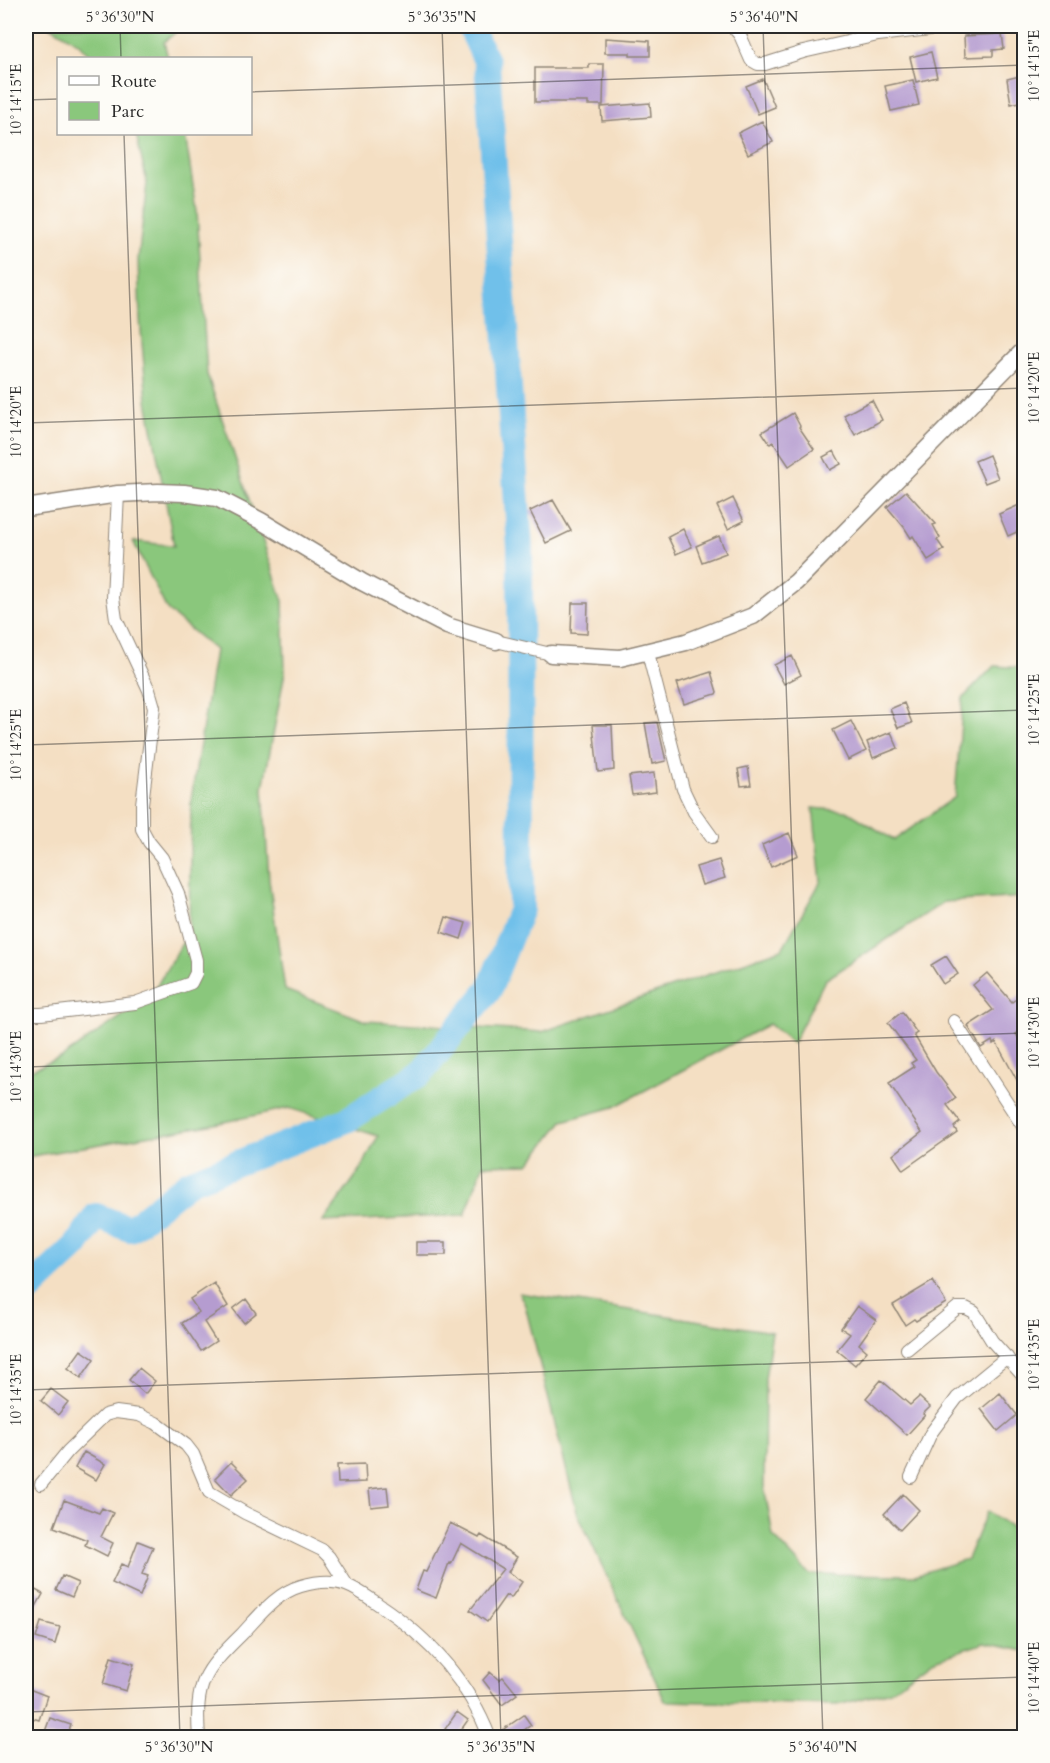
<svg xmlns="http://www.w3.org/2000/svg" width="1050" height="1763" viewBox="0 0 1050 1763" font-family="Cardo,serif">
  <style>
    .green { fill: #8ac77c; stroke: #5a7954; stroke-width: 1.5 }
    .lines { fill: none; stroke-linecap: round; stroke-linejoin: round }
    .river { stroke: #6fc0ea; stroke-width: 26 }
    .building { fill: #b59cd0 }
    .street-casing { stroke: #908577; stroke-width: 14 }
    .secondary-casing { stroke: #908577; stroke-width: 19 }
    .street { stroke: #fff; stroke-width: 12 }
    .secondary { stroke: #fff; stroke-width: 16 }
    .ticks { fill: none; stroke: #2b2b2b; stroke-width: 1.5; stroke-opacity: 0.45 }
    .neatline { fill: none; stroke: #2b2b2b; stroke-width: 2 }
    .ticks-label { font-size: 15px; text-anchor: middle; fill: #2b2b2b }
  </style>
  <rect width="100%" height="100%" fill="#fdfcf7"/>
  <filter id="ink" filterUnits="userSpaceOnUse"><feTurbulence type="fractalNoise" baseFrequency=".0167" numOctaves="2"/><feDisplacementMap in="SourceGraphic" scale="12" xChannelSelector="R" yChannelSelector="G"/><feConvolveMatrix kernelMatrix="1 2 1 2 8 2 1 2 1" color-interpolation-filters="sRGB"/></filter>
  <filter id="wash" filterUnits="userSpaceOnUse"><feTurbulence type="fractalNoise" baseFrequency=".008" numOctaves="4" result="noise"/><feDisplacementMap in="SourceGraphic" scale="24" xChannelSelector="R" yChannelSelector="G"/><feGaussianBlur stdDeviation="1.35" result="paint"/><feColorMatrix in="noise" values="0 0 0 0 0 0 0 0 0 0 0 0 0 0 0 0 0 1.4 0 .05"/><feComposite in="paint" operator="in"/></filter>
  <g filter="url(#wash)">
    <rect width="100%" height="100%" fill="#f4dfc3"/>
    <path class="green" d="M 50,26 L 183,26 L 164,42 L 168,58 L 92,58 L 78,43 Z
      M 136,134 L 185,134 L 197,211 L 207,374 L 283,601 L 285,672 L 263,788 L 269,880 L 285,990 L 366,1021 L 542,1032 L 782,949 L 821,881 L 813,808 L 847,811 L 894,840 L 955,797 L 963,698 L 994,666 L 1024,668 L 1024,897 L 944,902 L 825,980 L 793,1043 L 769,1024 L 614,1107 L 563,1121 L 529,1164 L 483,1165 L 465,1215 L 323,1222 L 361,1169 L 378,1136 L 289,1108 L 210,1125 L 26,1157 L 26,1072 L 62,1057 L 150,997 L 189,932 L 191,800 L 215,650 L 167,610 L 133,541 L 174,546 L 147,401 L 140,319 L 138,260 L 147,183 Z
      M 519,1293 L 772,1332 L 765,1379 L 764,1486 L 773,1536 L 809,1574 L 915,1575 L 967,1559 L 987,1511 L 1024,1535 L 1024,1651 L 984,1643 L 933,1660 L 890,1691 L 838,1705 L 665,1701 L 577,1512 L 525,1305 Z"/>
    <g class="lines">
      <path class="river" d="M 26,1293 L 76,1246 L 96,1216 L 130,1229 L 189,1182 L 347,1120 L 421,1073 L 489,990 L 521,909 L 520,548 L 487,63 L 470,26"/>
    </g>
    <g id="blocks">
      <path class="building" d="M 1002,34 L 1004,49 L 993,50 L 993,56 L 965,57 L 964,36 Z
        M 605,38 L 650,41 L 650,56 L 630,56 L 630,53 L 605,53 Z
        M 931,52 L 937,77 L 916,82 L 910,57 Z
        M 589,64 L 604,64 L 603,105 L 588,105 L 588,102 L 535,102 L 535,68 L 589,68 Z
        M 1024,75 L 1024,101 L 1011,104 L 1007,79 Z
        M 763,79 L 775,107 L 758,114 L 746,86 Z
        M 913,80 L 919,105 L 891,111 L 885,86 Z
        M 650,103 L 651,117 L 602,121 L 601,107 Z
        M 762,121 L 773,142 L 748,154 L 738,133 Z
        M 872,400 L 882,420 L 855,435 L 844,415 Z
        M 793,413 L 800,426 L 799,427 L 814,449 L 789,466 L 773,442 L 770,444 L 762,432 Z
        M 834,451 L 841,464 L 830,470 L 823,457 Z
        M 989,455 L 998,478 L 985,483 L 975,461 Z
        M 906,491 L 936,524 L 933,525 L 940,538 L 937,540 L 944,550 L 928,560 L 913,536 L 911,538 L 904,527 L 887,507 Z
        M 733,498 L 744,521 L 728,529 L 717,506 Z
        M 553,500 L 571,531 L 546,543 L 530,511 Z
        M 1024,503 L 1024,524 L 1018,527 L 1019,531 L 1008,536 L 999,514 Z
        M 683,529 L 692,547 L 676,554 L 668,537 Z
        M 719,536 L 726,553 L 702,562 L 696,546 Z
        M 572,603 L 588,603 L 587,634 L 571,633 Z
        M 792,656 L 801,675 L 784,684 L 774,665 Z
        M 711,672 L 717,692 L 716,694 L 684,704 L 677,683 Z
        M 904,703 L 912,723 L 898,728 L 890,709 Z
        M 851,721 L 866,751 L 848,760 L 833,730 Z
        M 657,722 L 666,761 L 652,764 L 645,723 Z
        M 593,725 L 612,725 L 614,770 L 598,772 Z
        M 891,732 L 898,748 L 873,758 L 867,742 Z
        M 748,767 L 751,785 L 741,786 L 738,769 Z
        M 654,773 L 656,792 L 632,795 L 629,776 Z
        M 789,833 L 798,855 L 771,867 L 762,845 Z
        M 719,860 L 725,878 L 702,885 L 696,867 Z
        M 446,917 L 466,923 L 461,939 L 441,932 Z
        M 946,956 L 958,974 L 943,984 L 931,965 Z
        M 987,973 L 1012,1002 L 1024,993 L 1024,1027 L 1016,1034 L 1024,1049 L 1024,1093 L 996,1042 L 993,1044 L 992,1041 L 981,1048 L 968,1026 L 993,1010 L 973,985 Z
        M 902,1012 L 917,1033 L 914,1035 L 936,1072 L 956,1098 L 947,1105 L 960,1122 L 954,1127 L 957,1132 L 903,1170 L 893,1155 L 922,1132 L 889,1083 L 914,1067 L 911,1063 L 916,1060 L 888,1023 Z
        M 416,1242 L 446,1242 L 446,1255 L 416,1255 Z
        M 933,1281 L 946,1303 L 916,1321 L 914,1319 L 905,1325 L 893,1305 Z
        M 214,1283 L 228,1306 L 204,1322 L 216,1341 L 201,1351 L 182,1323 L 199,1312 L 190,1299 Z
        M 246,1299 L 256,1313 L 244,1323 L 233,1309 Z
        M 857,1306 L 876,1320 L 859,1344 L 867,1351 L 855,1365 L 837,1350 L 850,1334 L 841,1328 Z
        M 81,1350 L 94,1359 L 81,1378 L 68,1368 Z
        M 139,1368 L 155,1381 L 145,1394 L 129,1380 Z
        M 881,1380 L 910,1405 L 919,1397 L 930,1407 L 923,1414 L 925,1415 L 907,1435 L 866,1398 Z
        M 51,1389 L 68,1402 L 58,1415 L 41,1401 Z
        M 1000,1393 L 1017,1415 L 998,1431 L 981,1409 Z
        M 84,1452 L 105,1464 L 96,1480 L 75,1468 Z
        M 231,1462 L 248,1479 L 231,1495 L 215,1478 Z
        M 365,1464 L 366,1482 L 338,1483 L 337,1465 Z
        M 387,1487 L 389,1505 L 371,1507 L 369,1489 Z
        M 903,1494 L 919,1510 L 900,1530 L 884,1514 Z
        M 64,1500 L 99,1513 L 102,1508 L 113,1513 L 101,1537 L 113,1543 L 107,1556 L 85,1545 L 87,1540 L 54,1527 Z
        M 450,1523 L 479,1538 L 481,1535 L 517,1557 L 508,1572 L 522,1582 L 511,1598 L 506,1595 L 487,1622 L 470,1610 L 503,1569 L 461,1543 L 451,1564 L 449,1563 L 436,1598 L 416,1590 L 423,1571 L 426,1572 Z
        M 138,1541 L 153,1547 L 142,1574 L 148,1576 L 140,1596 L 112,1583 L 121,1564 L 128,1567 Z
        M 62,1576 L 78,1583 L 72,1597 L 56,1590 Z
        M 26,1585 L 43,1594 L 33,1612 L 26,1608 Z
        M 41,1622 L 60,1627 L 55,1644 L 36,1638 Z
        M 111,1657 L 134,1664 L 126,1691 L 103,1684 Z
        M 490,1672 L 499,1680 L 503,1677 L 517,1694 L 502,1705 L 483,1680 Z
        M 29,1689 L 47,1696 L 39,1720 L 26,1716 L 26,1698 Z
        M 457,1712 L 468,1720 L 456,1737 L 445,1729 Z
        M 524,1715 L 531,1725 L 514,1737 L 510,1737 L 504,1729 Z
        M 50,1718 L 71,1725 L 67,1737 L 43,1737 Z"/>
    </g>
  </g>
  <g filter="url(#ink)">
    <use href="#blocks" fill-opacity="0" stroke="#908577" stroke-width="1.5"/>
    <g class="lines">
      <g class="street-casing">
        <path id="street" d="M 732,26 L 740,35 L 751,60 L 758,64 L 765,64 L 803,52 L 878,35 L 956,26
          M 496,641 L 551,654
          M 648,653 L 683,789 L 694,812 L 712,837
          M 26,1014 L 41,1014 L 135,1003 L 191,983 L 196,973 L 196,960 L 178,893 L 162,858 L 149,842 L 142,829 L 142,804 L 154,707 L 149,690 L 116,619 L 113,598 L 118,494
          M 954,1021 L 1024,1128
          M 907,1349 L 957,1308 L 966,1308 L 974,1312 L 992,1341 L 1024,1377
          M 911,1477 L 931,1433 L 957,1398 L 1007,1357
          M 41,1484 L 68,1451 L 105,1415 L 116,1412 L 139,1415 L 156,1423 L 186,1445 L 193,1454 L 209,1492 L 245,1513 L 322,1550 L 329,1557 L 347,1585
          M 199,1738 C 195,1683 203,1672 242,1634 C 259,1616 276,1593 301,1586 C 315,1582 333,1580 346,1585 C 357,1589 368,1597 378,1604 C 428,1637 468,1681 490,1738"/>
      </g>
      <g class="secondary-casing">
        <path id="secondary" d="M 26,508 L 118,494 L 158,492 L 184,493 L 217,498 L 261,521 L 362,582 L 447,626 L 496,641
          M 551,654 L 620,658 L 686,642 L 753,616 L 796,582 L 1024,350"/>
      </g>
      <use href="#street" class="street"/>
      <use href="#secondary" class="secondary"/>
    </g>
  </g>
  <path class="ticks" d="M 120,26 L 121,58M 442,26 L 501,1738M 763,26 L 823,1738M 250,92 L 1024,65M 26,100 L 58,99M 124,134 L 180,1738M 26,423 L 1024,388M 26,745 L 1024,710M 26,1067 L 1024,1033M 26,1390 L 1024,1355M 26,1712 L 1024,1677"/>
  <rect width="1050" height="1763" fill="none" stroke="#fdfcf7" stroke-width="66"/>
  <rect x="57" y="57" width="195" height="78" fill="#fdfcf7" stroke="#a9a8a5" stroke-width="1.5"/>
  <rect x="69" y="76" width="30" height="9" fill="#ffffff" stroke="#a9a8a5" stroke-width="1.5"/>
  <text x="111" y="87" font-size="18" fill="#2b2b2b">Route</text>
  <rect x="69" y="102" width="30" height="18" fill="#8ac77c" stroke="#a9a8a5" stroke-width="1.5"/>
  <text x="111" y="117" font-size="18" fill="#2b2b2b">Parc</text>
  <rect x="33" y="33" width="984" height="1697" class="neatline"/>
  <g class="ticks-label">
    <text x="120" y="22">5°36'30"N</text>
    <text x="442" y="22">5°36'35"N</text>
    <text x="764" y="22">5°36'40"N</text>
    <text transform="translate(1034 66) rotate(-90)" y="5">10°14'15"E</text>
    <text transform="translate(16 100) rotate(-90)" y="5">10°14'15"E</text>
    <text transform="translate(1034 388) rotate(-90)" y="5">10°14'20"E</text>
    <text transform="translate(16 422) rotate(-90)" y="5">10°14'20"E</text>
    <text transform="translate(1034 710) rotate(-90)" y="5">10°14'25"E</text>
    <text transform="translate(16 745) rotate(-90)" y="5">10°14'25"E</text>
    <text transform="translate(1034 1033) rotate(-90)" y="5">10°14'30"E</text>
    <text transform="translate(16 1067) rotate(-90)" y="5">10°14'30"E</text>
    <text transform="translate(1034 1355) rotate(-90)" y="5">10°14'35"E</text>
    <text transform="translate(16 1390) rotate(-90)" y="5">10°14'35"E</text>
    <text transform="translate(1034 1678) rotate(-90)" y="5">10°14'40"E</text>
    <text x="179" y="1752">5°36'30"N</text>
    <text x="501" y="1752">5°36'35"N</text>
    <text x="823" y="1752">5°36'40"N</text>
  </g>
</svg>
